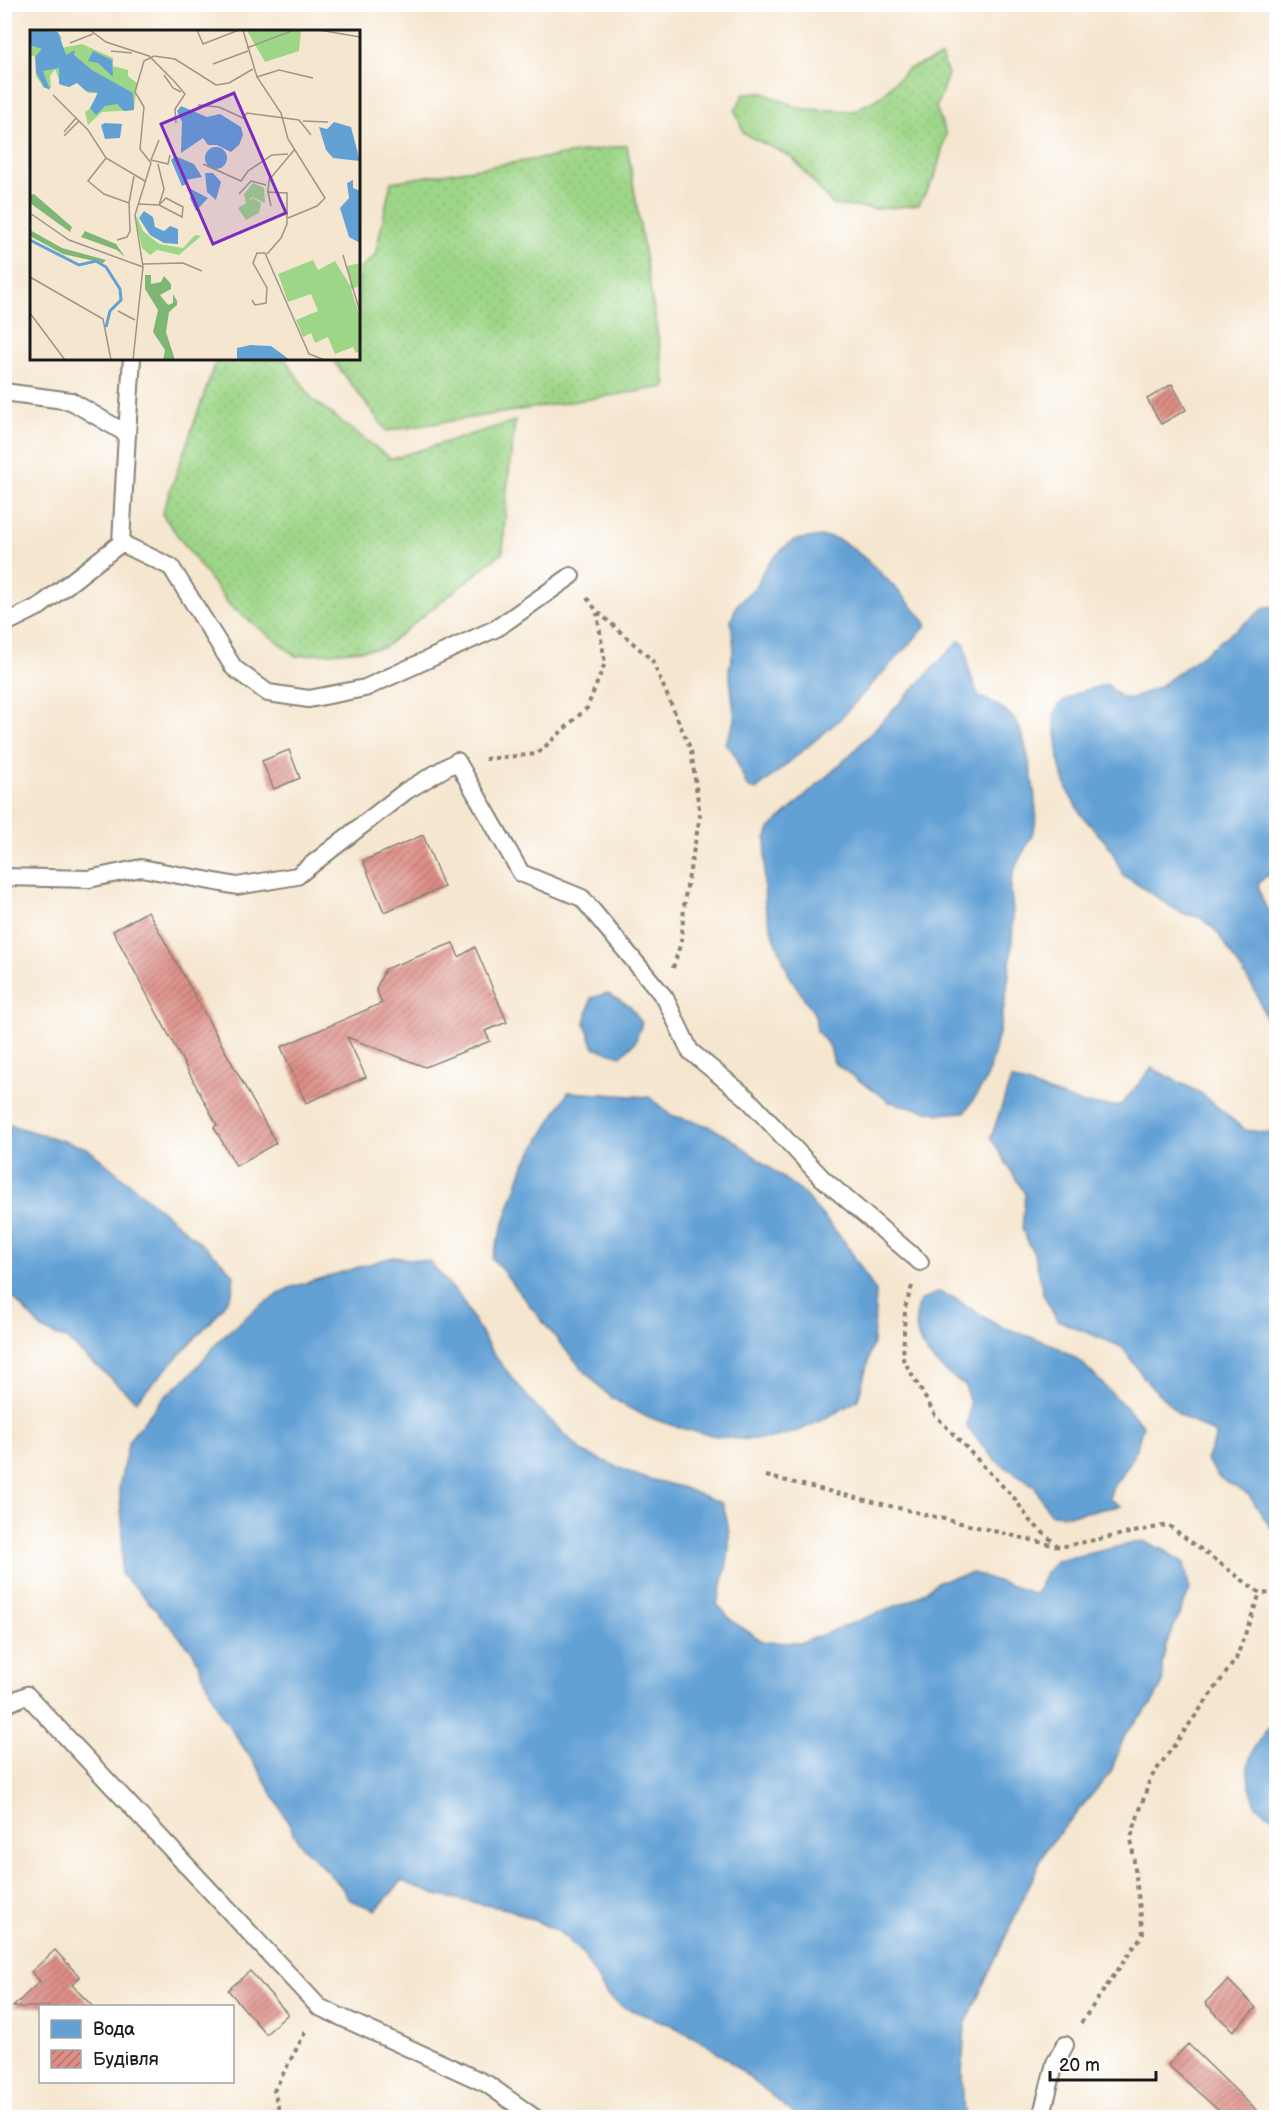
<svg xmlns="http://www.w3.org/2000/svg" width="1281" height="2122" viewBox="0 0 1281 2122" font-family="'Balsamiq Sans',sans-serif">
  <style>
    .grass { fill: url(#grass-dots); stroke: #5d7952; stroke-width: 1.5 }
    .water { fill: #63a1d5; stroke: #405e78; stroke-width: 1.5 }
    .building { fill: url(#building-hatch) }
    .lines { fill: none; stroke-linecap: round; stroke-linejoin: round }
    .service-casing { stroke: #888176; stroke-width: 20 }
    .path { stroke: #888176; stroke-width: 4; stroke-dasharray: 4.5 4.5; stroke-linecap: butt }
    .service { stroke: #fff; stroke-width: 16 }
    .inset-river { fill: none; stroke: #63a1d5; stroke-width: 3 }
    .inset-road { fill: none; stroke: #9e9587; stroke-width: 1.5 }
    .view { fill: #7b2cbf; fill-opacity: 0.15; stroke: #7b2cbf; stroke-width: 3 }
    .inset-edge { fill: none; stroke: #1c1c1c; stroke-width: 3 }
  </style>
  <defs>
    <pattern id="grass-dots" width="8" height="8" patternUnits="userSpaceOnUse" patternTransform="scale(1.5)"><rect width="8" height="8" fill="#9ed688"/><path d="M2 2h.1M6 6h.1" fill="none" stroke="#88b775" stroke-width="1.8" stroke-linecap="round"/></pattern>
    <pattern id="building-hatch" width="6" height="6" patternUnits="userSpaceOnUse" patternTransform="scale(1.5)"><rect width="6" height="6" fill="#dd8e86"/><path d="M-1 1l2-2M0 6l6-6M5 7l2-2" fill="none" stroke="#b2736d"/></pattern>
  </defs>
  <rect width="100%" height="100%" fill="#fff"/>
  <filter id="ink" filterUnits="userSpaceOnUse"><feTurbulence type="fractalNoise" baseFrequency=".0167" numOctaves="2"/><feDisplacementMap in="SourceGraphic" scale="12" xChannelSelector="R" yChannelSelector="G"/><feConvolveMatrix kernelMatrix="1 2 1 2 8 2 1 2 1" color-interpolation-filters="sRGB"/></filter>
  <filter id="wash" filterUnits="userSpaceOnUse"><feTurbulence type="fractalNoise" baseFrequency=".008" numOctaves="4" result="noise"/><feDisplacementMap in="SourceGraphic" scale="24" xChannelSelector="R" yChannelSelector="G"/><feGaussianBlur stdDeviation="1.35" result="paint"/><feColorMatrix in="noise" values="0 0 0 0 0 0 0 0 0 0 0 0 0 0 0 0 0 1.4 0 .05"/><feComposite in="paint" operator="in"/></filter>
  <g filter="url(#wash)">
    <rect width="100%" height="100%" fill="#f5e6cf"/>
    <path class="grass" d="M 941,56 L 948,74 L 936,108 L 946,134 L 935,177 L 918,205 L 877,209 L 833,205 L 792,157 L 744,134 L 735,110 L 744,94 L 763,93 L 802,109 L 854,111 L 880,97 L 908,69 Z
      M 627,145 L 666,387 L 387,431 L 332,359 L 358,358 L 359,269 L 375,256 L 391,182 Z
      M 217,358 L 285,359 L 312,399 L 391,459 L 515,421 L 507,489 L 503,552 L 383,648 L 296,656 L 230,606 L 162,514 Z"/>
    <path class="water" d="M 815,537 C 820,537 828,536 834,538 C 859,546 911,603 927,625 L 837,722 L 756,790 L 747,787 L 733,752 L 725,743 L 735,721 L 729,669 L 734,649 L 731,621 L 736,606 L 758,584 L 763,571 L 781,550 L 794,540 Z
      M 1276,606 L 1276,876 L 1266,876 L 1258,884 L 1263,902 L 1276,920 L 1276,1034 L 1270,1028 L 1256,992 L 1217,932 L 1201,918 L 1181,913 L 1123,875 L 1110,847 L 1082,816 L 1068,792 L 1060,766 L 1054,716 L 1059,704 L 1077,693 L 1107,684 L 1120,697 L 1131,699 L 1162,685 L 1266,607 Z
      M 959,641 L 965,644 L 969,671 L 979,697 C 993,702 1007,709 1016,722 C 1027,739 1037,799 1036,820 C 1034,842 1014,859 1011,883 C 1010,893 1013,904 1013,915 C 1013,962 1002,1033 987,1077 C 982,1089 972,1101 965,1112 L 940,1114 L 890,1102 L 834,1063 L 830,1047 L 817,1031 L 815,1015 L 789,975 L 771,928 L 765,906 L 764,878 L 766,839 L 771,827 L 848,757 Z
      M 607,993 L 630,1006 L 642,1023 L 635,1042 L 621,1056 L 594,1048 L 585,1023 L 591,998 Z
      M 1152,1068 L 1202,1094 L 1245,1130 L 1276,1134 L 1276,1536 L 1249,1495 L 1218,1477 L 1206,1459 L 1217,1435 L 1180,1415 L 1148,1383 L 1122,1347 L 1057,1320 L 1043,1294 L 1036,1259 L 1022,1229 L 1025,1194 L 991,1138 L 1011,1079 L 1084,1104 L 1120,1106 Z
      M 568,1092 L 649,1097 L 671,1115 L 709,1126 L 733,1140 L 803,1193 L 845,1242 L 876,1292 L 873,1343 L 858,1400 C 832,1415 806,1431 776,1437 C 731,1447 637,1422 604,1391 C 565,1354 527,1300 492,1258 L 523,1167 Z
      M 10,1125 L 87,1148 L 217,1257 L 234,1275 L 232,1293 L 216,1316 L 136,1401 L 66,1339 L 43,1330 L 5,1289 L 4,1126 Z
      M 392,1257 L 429,1261 L 460,1297 L 494,1355 L 531,1401 L 583,1452 L 641,1477 L 681,1487 L 722,1503 C 736,1542 727,1566 717,1604 L 733,1622 L 764,1642 L 801,1643 L 914,1599 L 939,1581 L 973,1573 L 1036,1594 L 1045,1574 L 1056,1561 L 1143,1541 L 1164,1550 L 1184,1563 L 1190,1590 L 1166,1645 L 1162,1665 L 1163,1683 L 1152,1703 L 1125,1734 L 1111,1772 L 1046,1849 L 965,2025 L 962,2074 L 964,2117 L 798,2117 L 710,2046 L 671,2025 L 623,2007 L 607,1995 L 582,1953 L 558,1931 L 511,1910 L 436,1895 L 402,1881 L 376,1910 L 350,1900 L 340,1885 L 300,1844 L 259,1770 L 220,1713 L 193,1652 L 138,1590 L 121,1575 L 123,1532 L 119,1487 L 129,1440 L 163,1398 L 192,1373 L 222,1337 L 258,1307 L 289,1288 Z
      M 938,1292 L 954,1298 L 997,1325 L 1056,1346 L 1082,1363 L 1143,1425 C 1139,1441 1135,1457 1125,1470 C 1117,1483 1113,1482 1109,1499 L 1121,1506 L 1068,1515 L 1050,1514 L 1034,1486 L 995,1460 L 967,1427 L 970,1404 L 965,1385 C 934,1366 905,1341 920,1301 Z
      M 1276,1720 L 1276,1719 L 1276,1820 L 1256,1806 C 1253,1796 1248,1783 1248,1773 C 1247,1753 1263,1733 1276,1720 Z"/>
    <g id="blocks">
      <path class="building" d="M 1172,384 L 1186,410 L 1161,424 L 1147,399 Z
        M 289,750 L 300,778 L 274,789 L 262,761 Z
        M 423,835 L 444,887 L 384,912 L 363,861 Z
        M 148,911 L 276,1143 L 236,1166 L 214,1127 L 217,1125 L 113,931 Z
        M 453,943 L 459,957 L 475,947 L 507,1022 L 485,1031 L 490,1041 L 425,1067 L 347,1037 L 366,1077 L 306,1103 L 281,1047 L 382,1003 L 376,989 L 385,969 Z
        M 55,1950 L 80,1977 L 72,1985 L 93,2007 L 13,2007 L 40,1981 L 31,1972 Z
        M 250,1971 L 288,2014 L 266,2034 L 228,1990 Z
        M 1228,1980 L 1256,2008 L 1233,2031 L 1205,2003 Z
        M 1188,2044 L 1264,2118 L 1227,2118 L 1168,2065 Z"/>
    </g>
  </g>
  <g filter="url(#ink)">
    <use href="#blocks" fill-opacity="0" stroke="#888176" stroke-width="1.5"/>
    <g class="lines">
      <g class="service-casing">
        <path id="service" d="M 4,392 L 71,401 L 127,434 L 132,358
          M 121,543 L 171,567 L 234,668 L 268,693 L 309,699 L 365,688 L 497,628 L 571,576
          M 4,624 L 40,606 L 121,543 L 127,434
          M 4,877 L 89,879 L 141,868 L 237,886 L 297,876 L 406,791 L 457,761 L 521,873 L 582,898 L 665,998 L 690,1051 L 746,1097 L 822,1178 L 920,1262
          M 4,1705 L 27,1695 L 319,2007 L 487,2084 L 535,2118
          M 1041,2118 L 1055,2063 L 1065,2045"/>
      </g>
      <path class="path" d="M 587,598 L 597,611 L 652,660 L 691,750 L 700,816 L 685,897 L 681,942 L 673,968
        M 485,759 L 537,754 L 587,708 L 605,663 L 597,613
        M 912,1286 L 905,1308 L 903,1359 L 918,1385 L 935,1415 L 1015,1499 L 1030,1521 L 1059,1547
        M 766,1476 L 1060,1547 L 1168,1525 L 1260,1593 L 1276,1594
        M 1081,2023 L 1143,1934 L 1131,1837 L 1150,1779 L 1236,1659 L 1260,1593
        M 281,2118 L 274,2091 L 307,2029"/>
      <use href="#service" class="service"/>
    </g>
  </g>
  <g transform="translate(30 30)">
    <rect width="330" height="330" fill="#f5e6cf"/>
    <path d="M 0,0 L 26,0 L 32,8 L 27,13 L 31,18 L 52,14 L 83,28 L 83,36 L 98,40 L 98,46 L 107,53 L 104,80 L 72,82 L 58,95 L 55,82 L 64,76 L 67,63 L 58,63 L 48,52 L 39,57 L 31,55 L 25,39 L 20,46 L 21,58 L 14,58 L 6,46 L 6,27 L 0,25 ZM 271,0 L 269,21 L 235,32 L 217,1 ZM 223,153 L 234,158 L 235,173 L 222,167 L 218,171 L 223,168 L 231,173 L 229,183 L 216,190 L 208,178 L 216,173 L 214,164 ZM 110,177 L 107,187 L 113,201 L 129,214 L 153,218 L 165,205 L 171,206 L 149,225 L 127,220 L 120,225 L 112,218 L 108,200 L 106,189 Z" fill="#9ed688"/>
    <path d="M 4,164 L 42,197 L 40,202 L 0,173 L 0,165 ZM 0,200 L 32,218 L 76,230 L 73,233 L 33,224 L 0,206 ZM 55,201 L 86,214 L 95,227 L 87,220 L 51,207 ZM 115,245 L 121,245 L 121,254 L 131,252 L 134,246 L 141,254 L 141,259 L 130,265 L 138,275 L 143,273 L 143,264 L 147,271 L 147,275 L 139,282 L 136,302 L 145,330 L 133,330 L 135,320 L 123,302 L 128,280 L 115,259 Z" fill="#7eb774"/>
    <path d="M 283,230 L 288,240 L 305,231 L 321,257 L 317,236 L 330,233 L 330,256 L 321,259 L 330,287 L 330,321 L 326,323 L 323,317 L 305,324 L 298,307 L 285,313 L 281,303 L 273,307 L 266,290 L 288,281 L 281,264 L 258,272 L 248,244 Z" fill="#9ed688"/>
    <path d="M 0,0 L 28,2 L 36,25 L 45,20 L 44,25 L 62,40 L 103,63 L 104,80 L 94,81 L 87,74 L 75,76 L 66,85 L 60,78 L 68,63 L 56,61 L 47,53 L 39,57 L 29,54 L 29,38 L 13,41 L 20,60 L 14,57 L 6,42 L 5,27 L 12,19 L 0,15 ZM 63,21 L 82,30 L 83,47 L 68,33 L 58,31 ZM 151,76 L 177,87 L 190,84 L 211,97 L 213,105 L 209,115 L 201,122 L 187,115 L 178,115 L 173,108 L 151,123 L 152,92 L 147,81 ZM 304,92 L 321,97 L 330,131 L 303,128 L 296,120 L 289,97 L 297,99 ZM 75,93 L 92,94 L 90,108 L 75,109 L 71,95 ZM175 128a11 11 0 1 1 22 0a11 11 0 1 1-22 0ZM 145,126 L 164,134 L 172,147 L 156,150 L 157,154 L 152,156 L 141,130 ZM 175,143 L 183,143 L 191,152 L 186,170 L 177,162 ZM 323,150 L 323,158 L 330,161 L 330,213 L 319,207 L 310,178 L 319,168 L 317,153 ZM 157,157 L 178,168 L 166,181 L 160,168 L 163,163 ZM 114,181 L 123,187 L 125,197 L 134,201 L 140,196 L 148,199 L 148,214 L 134,213 L 120,205 L 109,188 ZM 221,315 L 241,316 L 260,330 L 207,330 L 207,318 Z" fill="#63a1d5"/>
    <path class="inset-river" d="M 0,210 L 49,235 L 66,231 L 76,237 L 90,259 L 91,270 L 80,281 L 76,297"/>
    <path class="inset-road" d="M 60,0 L 76,12 L 119,26 L 144,51 L 155,64 L 145,79 L 146,93M 167,0 L 173,14 L 209,0M 213,0 L 227,47 L 251,83 L 258,109 L 295,168 L 287,176 L 258,188M 289,0 L 330,7M 40,13 L 63,4M 217,18 L 264,0M 81,21 L 102,23M 183,34 L 218,21M 134,45 L 143,58 L 151,62M 227,47 L 249,40 L 283,48M 23,65 L 58,100 L 76,128 L 115,151M 168,75 L 189,77 L 213,88 L 217,83 L 269,90 L 281,105M 273,91 L 298,92M 34,102 L 46,88M 34,106 L 49,91M 129,110 L 121,130 L 138,134 L 140,125M 76,128 L 58,151 L 74,164 L 99,173 L 100,201 L 97,207 L 87,210M 173,134 L 211,151 L 218,141 L 242,125 L 258,124M 238,162 L 239,150 L 265,119M 209,164 L 221,151 L 236,155M 136,168 L 153,177 L 152,187 L 129,175 ZM 99,173 L 104,146M 108,174 L 129,175 L 134,159 L 128,134M 0,183 L 39,210 L 113,237 L 103,330M 237,224 L 251,208 L 257,194 L 257,163 L 238,162 L 241,176M 313,225 L 330,282M 113,234 L 153,233 L 172,241M 113,237 L 105,185 L 121,133 L 110,119 L 114,77 L 105,62 L 114,31 L 124,26 L 145,29 L 186,55 L 199,53 L 223,39M 0,247 L 73,289 L 81,330M 222,270 L 225,275 L 236,273 L 237,258 L 223,233 L 227,223 L 235,223 L 279,324 L 295,330M 88,281 L 105,290M 0,283 L 35,330"/>
    <path class="view" d="M 204,63 L 256,183 L 183,214 L 131,94 Z"/>
    <rect width="330" height="330" class="inset-edge"/>
  </g>
  <rect width="1281" height="2122" fill="none" stroke="#fff" stroke-width="24"/>
  <rect x="39" y="2005" width="195" height="78" fill="#ffffff" stroke="#a4a4a4" stroke-width="1.5"/>
  <rect x="51" y="2020" width="30" height="18" fill="#63a1d5" stroke="#a4a4a4" stroke-width="1.5"/>
  <text x="93" y="2035" font-size="18" fill="#1c1c1c">Вода</text>
  <rect x="51" y="2050" width="30" height="18" fill="url(#building-hatch)" stroke="#a4a4a4" stroke-width="1.5"/>
  <text x="93" y="2065" font-size="18" fill="#1c1c1c">Будівля</text>
  <path d="M1050 2071v9h106v-9" fill="none" stroke="#1c1c1c" stroke-width="3"/>
  <text x="1059" y="2071" font-size="18" fill="#1c1c1c" stroke="#ffffff" stroke-width="4.5" paint-order="stroke">20 m</text>
</svg>
